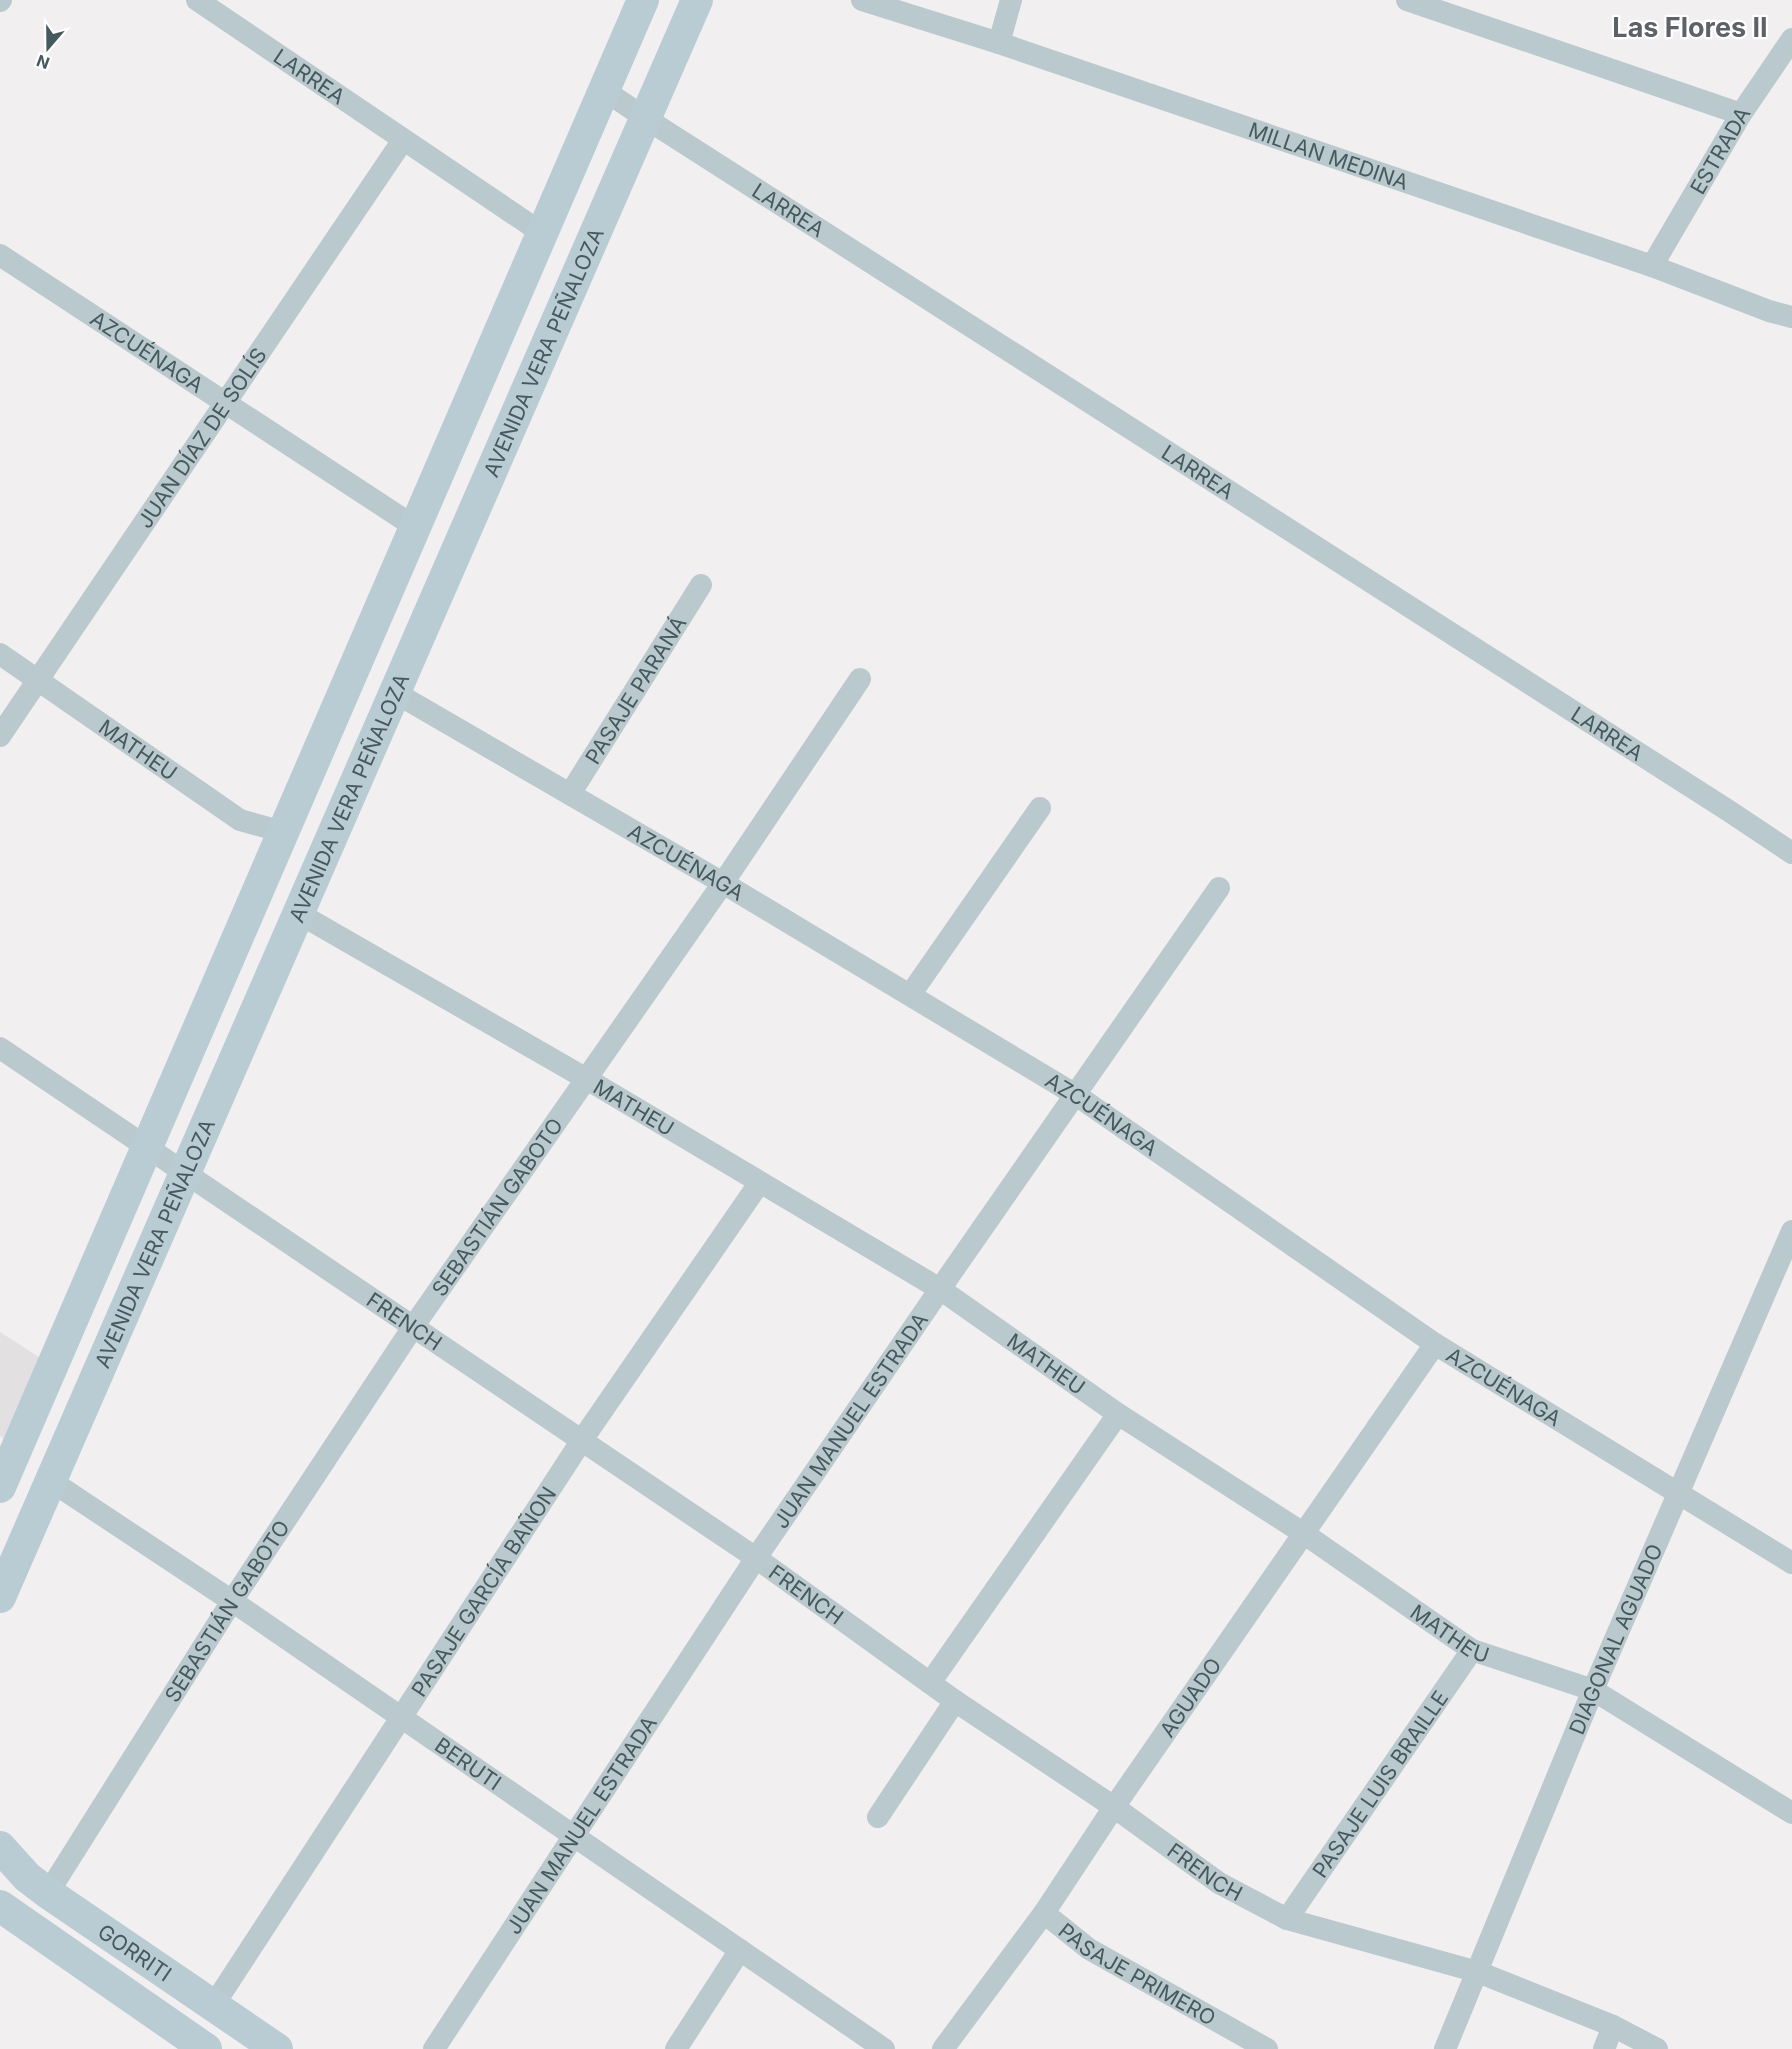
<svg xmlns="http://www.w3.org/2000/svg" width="1792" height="2049" viewBox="0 0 1792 2049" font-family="Inter,sans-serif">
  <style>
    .education { fill: #e3e0e2 }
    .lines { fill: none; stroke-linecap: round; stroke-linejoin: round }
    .street { stroke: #bac9cd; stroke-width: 22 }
    .secondary { stroke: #baccd3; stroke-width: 32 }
    .labels { text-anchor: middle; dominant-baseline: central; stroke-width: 4.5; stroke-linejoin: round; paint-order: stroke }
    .street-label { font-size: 21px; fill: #46595e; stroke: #fff }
    .district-label { font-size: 27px; font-weight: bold; fill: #5c6265; stroke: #fff }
  </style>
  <rect width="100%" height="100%" fill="#f2eff0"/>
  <path class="education" d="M 0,1332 L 53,1366 L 17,1448 L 0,1436 Z"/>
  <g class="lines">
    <g class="street">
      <path id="s1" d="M 197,0 L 542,233"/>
      <path id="s2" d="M 862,0 L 999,43 L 1652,266 L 1769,311 L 1792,317"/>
      <path d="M 1407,0 L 1741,114"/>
      <path d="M 0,1 L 1,0"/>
      <path d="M 999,43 L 1011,0"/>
      <path id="s3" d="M 604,90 L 645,118 L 1729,811 L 1792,853"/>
      <path id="s4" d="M 0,255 L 415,527"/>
      <path id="s5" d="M 1652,266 L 1741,114 L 1792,39"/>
      <path id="s6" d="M 0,654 L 240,820 L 283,832"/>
      <path id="s7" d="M 394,692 L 723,883 L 1076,1095 L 1435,1344 L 1792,1563"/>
      <path id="s8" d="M 0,736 L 403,140"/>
      <path id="s9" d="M 570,794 L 701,585"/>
      <path id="s10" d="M 298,913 L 585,1078 L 940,1289 L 1118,1414 L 1303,1533 L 1472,1650 L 1593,1690 L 1792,1813"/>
      <path d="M 910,995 L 1040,808"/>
      <path id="s11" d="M 0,1048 L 756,1558 L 955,1701 L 1114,1807 L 1219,1883 L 1287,1919 L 1478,1972 L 1613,2026 L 1657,2049"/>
      <path id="s12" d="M 51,1481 L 232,1601 L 884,2049"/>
      <path d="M 930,1683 L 1118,1414"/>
      <path d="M 878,1817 L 955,1701"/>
      <path id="s13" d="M 48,1893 L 232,1601 L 413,1327 L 723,883 L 860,679"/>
      <path id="s14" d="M 1044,1913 L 1089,1949 L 1267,2049"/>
      <path id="s15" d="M 1287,1919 L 1472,1650"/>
      <path id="s16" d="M 213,2006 L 582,1440 L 760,1182"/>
      <path id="s17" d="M 434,2049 L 756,1558 L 940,1289 L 1219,888"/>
      <path d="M 676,2049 L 740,1950"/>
      <path id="s18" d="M 943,2049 L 1044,1913 L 1114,1807 L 1435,1344"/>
      <path id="s19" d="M 1445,2049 L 1593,1690 L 1792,1231"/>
      <path d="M 1604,2049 L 1613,2026"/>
    </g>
    <g class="secondary">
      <path d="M 0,1487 L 643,0"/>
      <path id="s20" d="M 0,1597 L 697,0"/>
      <path id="s21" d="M 0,1847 L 27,1877 L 48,1893 L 277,2049"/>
      <path d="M 0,1906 L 206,2049"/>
    </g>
  </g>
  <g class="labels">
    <g class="street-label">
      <text stroke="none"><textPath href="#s1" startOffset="136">LARREA</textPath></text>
      <text stroke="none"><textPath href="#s5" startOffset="134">ESTRADA</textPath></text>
      <text stroke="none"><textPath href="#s2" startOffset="492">MILLAN MEDINA</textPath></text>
      <text stroke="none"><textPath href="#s3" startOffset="220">LARREA</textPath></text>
      <text stroke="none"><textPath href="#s4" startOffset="176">AZCUÉNAGA</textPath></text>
      <text stroke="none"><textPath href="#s20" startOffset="1358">AVENIDA VERA PEÑALOZA</textPath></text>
      <text stroke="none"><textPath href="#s8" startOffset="360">JUAN DÍAZ DE SOLÍS</textPath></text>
      <text stroke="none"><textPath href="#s3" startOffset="706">LARREA</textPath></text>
      <text stroke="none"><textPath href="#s9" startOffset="123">PASAJE PARANÁ</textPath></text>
      <text stroke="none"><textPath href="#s3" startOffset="1192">LARREA</textPath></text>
      <text stroke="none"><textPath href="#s6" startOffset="168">MATHEU</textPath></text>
      <text stroke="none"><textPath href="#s20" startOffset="872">AVENIDA VERA PEÑALOZA</textPath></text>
      <text stroke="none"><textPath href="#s7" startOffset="338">AZCUÉNAGA</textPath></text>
      <text stroke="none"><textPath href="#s10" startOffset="388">MATHEU</textPath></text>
      <text stroke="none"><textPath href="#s7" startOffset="824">AZCUÉNAGA</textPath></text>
      <text stroke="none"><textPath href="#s13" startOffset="820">SEBASTIÁN GABOTO</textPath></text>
      <text stroke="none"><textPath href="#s20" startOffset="386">AVENIDA VERA PEÑALOZA</textPath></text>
      <text stroke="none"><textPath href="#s11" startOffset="488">FRENCH</textPath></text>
      <text stroke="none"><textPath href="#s10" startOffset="874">MATHEU</textPath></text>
      <text stroke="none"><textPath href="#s7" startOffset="1310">AZCUÉNAGA</textPath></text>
      <text stroke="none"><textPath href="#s17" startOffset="754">JUAN MANUEL ESTRADA</textPath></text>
      <text stroke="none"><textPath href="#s16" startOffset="495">PASAJE GARCÍA BAÑON</textPath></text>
      <text stroke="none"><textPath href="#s11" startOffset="974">FRENCH</textPath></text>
      <text stroke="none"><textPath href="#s13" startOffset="334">SEBASTIÁN GABOTO</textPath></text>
      <text stroke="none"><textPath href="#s10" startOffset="1360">MATHEU</textPath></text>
      <text stroke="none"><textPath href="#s19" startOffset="444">DIAGONAL AGUADO</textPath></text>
      <text stroke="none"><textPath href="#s18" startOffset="430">AGUADO</textPath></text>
      <text stroke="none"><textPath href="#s12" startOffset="504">BERUTI</textPath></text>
      <text stroke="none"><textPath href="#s15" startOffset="164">PASAJE LUIS BRAILLE</textPath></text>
      <text stroke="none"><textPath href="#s17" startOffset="268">JUAN MANUEL ESTRADA</textPath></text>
      <text stroke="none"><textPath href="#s11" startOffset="1460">FRENCH</textPath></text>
      <text stroke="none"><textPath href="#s21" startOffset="172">GORRITI</textPath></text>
      <text stroke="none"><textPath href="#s14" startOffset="112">PASAJE PRIMERO</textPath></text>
    </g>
    <g class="district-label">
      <text x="1690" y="27">Las Flores II</text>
    </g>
  </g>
  <g transform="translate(48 48) rotate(200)" stroke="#ffffff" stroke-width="4.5" paint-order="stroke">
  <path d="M0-4.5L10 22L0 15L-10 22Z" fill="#46595e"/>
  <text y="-9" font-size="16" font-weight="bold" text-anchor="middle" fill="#46595e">N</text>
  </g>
</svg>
